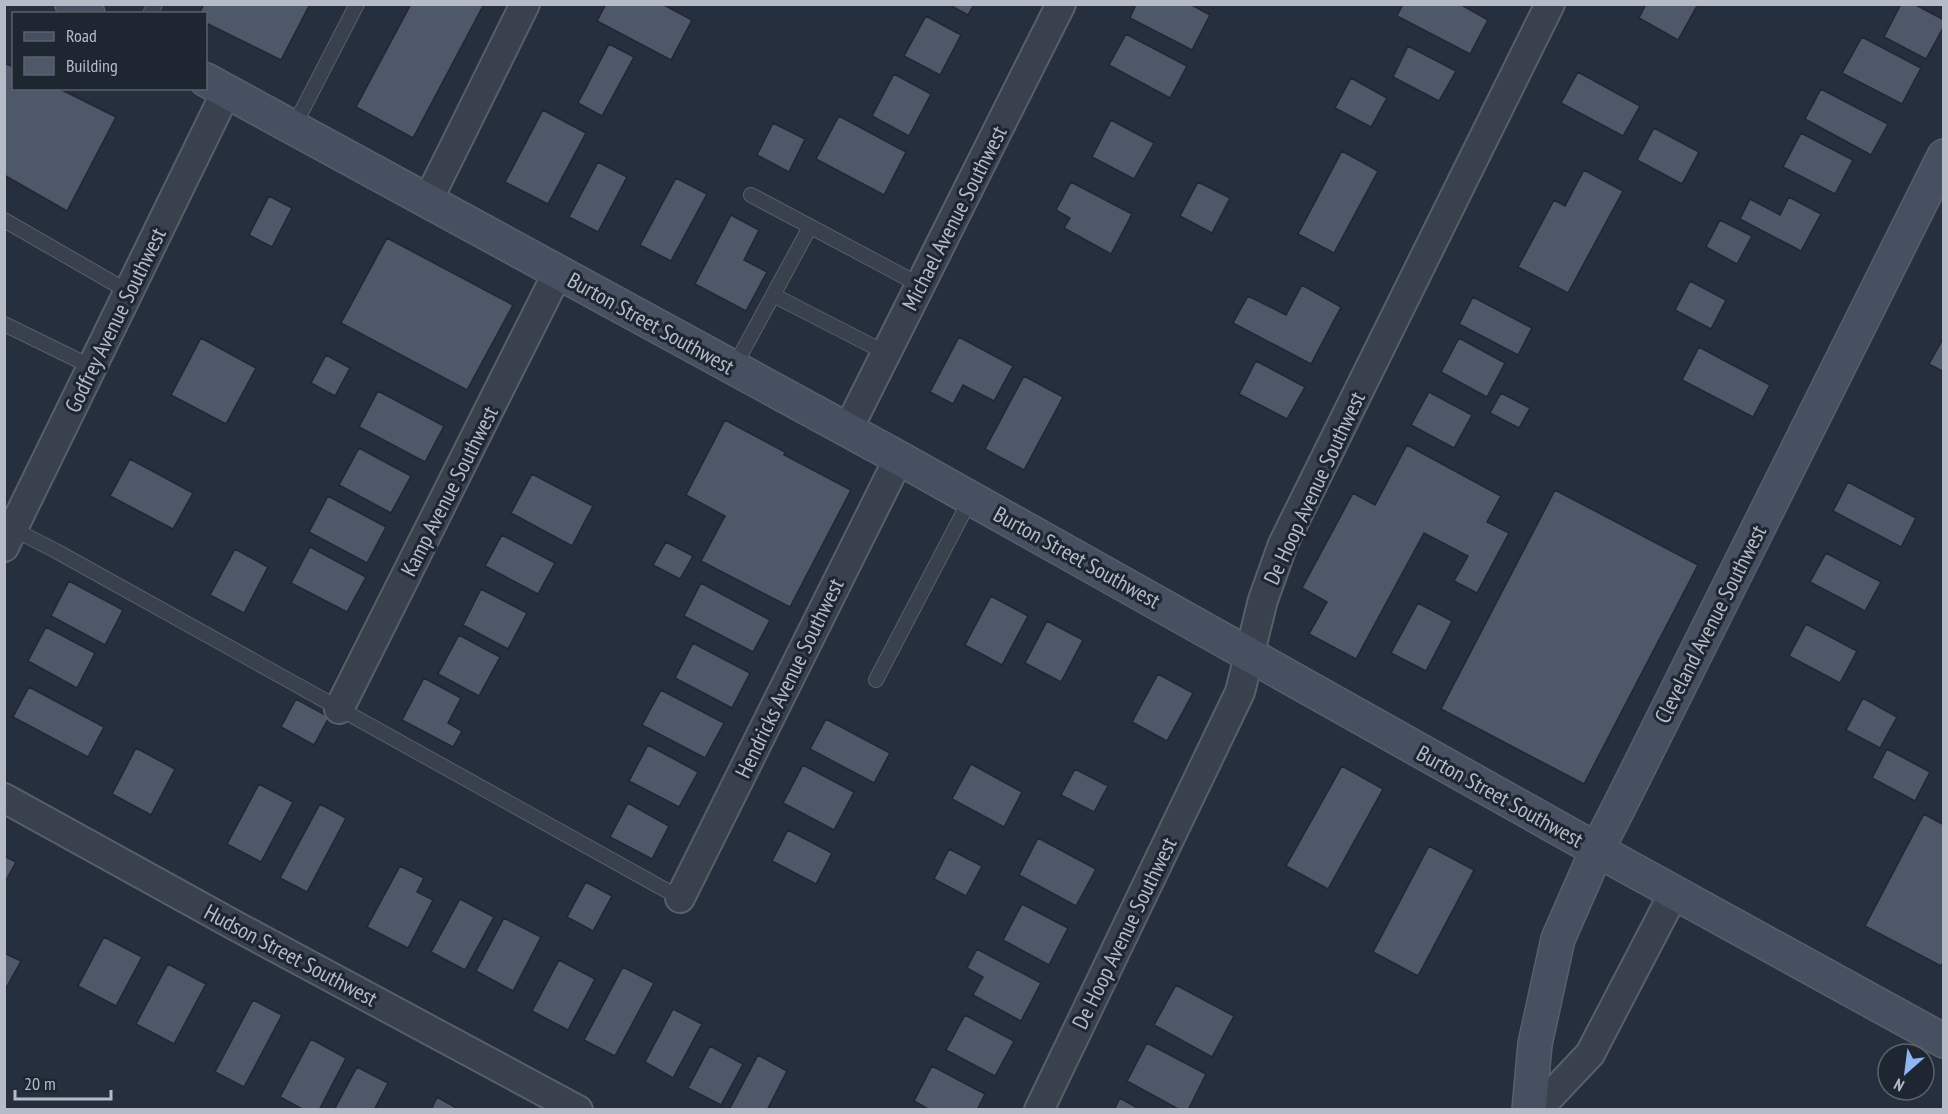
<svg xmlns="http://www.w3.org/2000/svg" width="1948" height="1114" viewBox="0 0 1948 1114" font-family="'PT Sans Narrow',sans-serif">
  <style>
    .building { fill: #4e5868; stroke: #202834; stroke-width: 1.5 }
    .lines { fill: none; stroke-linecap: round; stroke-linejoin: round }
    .lane-casing { stroke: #575f6b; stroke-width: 16 }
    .street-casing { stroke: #575f6b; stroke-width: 32 }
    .secondary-casing { stroke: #575f6b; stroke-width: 36 }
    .lane { stroke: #39414d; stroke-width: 14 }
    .street { stroke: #39414d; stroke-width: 28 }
    .secondary { stroke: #475060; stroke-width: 33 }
    .labels { text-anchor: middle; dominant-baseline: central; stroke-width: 6; stroke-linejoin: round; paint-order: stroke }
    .street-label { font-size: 22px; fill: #b5bcc8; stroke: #1e2632 }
  </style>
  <rect width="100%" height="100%" fill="#252f3d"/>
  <path class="building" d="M 204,4 L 310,4 L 281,60 L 206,23 L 206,14 L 199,14 Z
    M 411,4 L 484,4 L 413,138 L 356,107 Z
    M 606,4 L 662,4 L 692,20 L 671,60 L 597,21 Z
    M 948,4 L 974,4 L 968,15 Z
    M 1136,4 L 1190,4 L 1210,15 L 1192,50 L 1130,18 Z
    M 1403,4 L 1460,4 L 1488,20 L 1470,54 L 1397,16 Z
    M 1646,4 L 1698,4 L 1678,40 L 1639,18 Z
    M 1901,4 L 1914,4 L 1944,20 L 1944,26 L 1926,59 L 1884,37 Z
    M 926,16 L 961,35 L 940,75 L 904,56 Z
    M 1126,34 L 1187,66 L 1170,98 L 1109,65 Z
    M 1862,37 L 1921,68 L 1902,104 L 1842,73 Z
    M 609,44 L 634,57 L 602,116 L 578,103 Z
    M 1408,46 L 1456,71 L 1439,101 L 1393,77 Z
    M 4,63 L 14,67 L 14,88 L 58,88 L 116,117 L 67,211 L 4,175 Z
    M 1578,72 L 1640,106 L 1623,136 L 1561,103 Z
    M 894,74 L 931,94 L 909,136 L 872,116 Z
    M 1351,78 L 1387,98 L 1371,127 L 1335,108 Z
    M 1821,89 L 1888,124 L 1871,155 L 1805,119 Z
    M 543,110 L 586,133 L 548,204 L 505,182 Z
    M 839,116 L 906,152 L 884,195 L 816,159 Z
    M 1111,120 L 1154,143 L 1134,179 L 1092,157 Z
    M 773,123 L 805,139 L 789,172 L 757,155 Z
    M 1654,128 L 1699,152 L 1682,184 L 1637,160 Z
    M 1801,133 L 1853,160 L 1835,194 L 1783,167 Z
    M 1342,151 L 1378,171 L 1334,253 L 1298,234 Z
    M 598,162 L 627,177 L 598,232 L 569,217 Z
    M 1584,170 L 1623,191 L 1568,293 L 1518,267 L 1554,200 L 1565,206 Z
    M 676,178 L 707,194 L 671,261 L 640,245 Z
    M 1071,182 L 1132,214 L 1111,254 L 1064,228 L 1070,218 L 1056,210 Z
    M 1198,182 L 1230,198 L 1212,233 L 1180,216 Z
    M 269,196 L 292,208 L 272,247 L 249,235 Z
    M 1789,197 L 1821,214 L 1801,251 L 1740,219 L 1750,199 L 1780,215 Z
    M 731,215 L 759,230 L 744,260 L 767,272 L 746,311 L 695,284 Z
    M 1720,220 L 1752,236 L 1737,264 L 1706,247 Z
    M 387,238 L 513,305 L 467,390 L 341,323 Z
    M 1690,281 L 1726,300 L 1711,329 L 1675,310 Z
    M 1302,285 L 1341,307 L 1311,364 L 1233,323 L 1248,296 L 1286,315 Z
    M 1473,297 L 1532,328 L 1518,355 L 1459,324 Z
    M 959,337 L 1013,366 L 994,401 L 963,385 L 953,404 L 930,392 Z
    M 1944,337 L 1944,372 L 1929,364 Z
    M 201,338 L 256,368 L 226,424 L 171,395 Z
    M 1459,338 L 1505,363 L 1487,397 L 1441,372 Z
    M 1699,347 L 1770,385 L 1753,417 L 1682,380 Z
    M 326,355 L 350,368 L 335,396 L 311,383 Z
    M 1256,361 L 1305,387 L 1287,419 L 1239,394 Z
    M 1024,376 L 1063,397 L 1024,470 L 985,449 Z
    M 378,391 L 444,426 L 425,462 L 359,427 Z
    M 1429,392 L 1472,415 L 1454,448 L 1411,425 Z
    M 1501,393 L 1530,408 L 1519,428 L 1490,413 Z
    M 725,420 L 785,452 L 784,455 L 851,490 L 790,607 L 701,561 L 725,516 L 686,495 Z
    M 1407,445 L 1501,496 L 1487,522 L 1509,533 L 1477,593 L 1454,581 L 1468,556 L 1424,533 L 1356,659 L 1309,634 L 1327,602 L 1302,588 L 1353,493 L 1375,505 Z
    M 359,448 L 411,476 L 391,513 L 339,485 Z
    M 130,459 L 193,493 L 173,529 L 110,496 Z
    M 532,474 L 593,506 L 572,546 L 511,513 Z
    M 1848,482 L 1916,518 L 1901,547 L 1833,511 Z
    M 1555,490 L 1698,565 L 1584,784 L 1441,709 Z
    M 328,496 L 386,527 L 367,563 L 309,532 Z
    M 502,535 L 555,563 L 538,594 L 485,566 Z
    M 666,542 L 693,556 L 680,579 L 653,565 Z
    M 310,547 L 366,577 L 347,612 L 291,583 Z
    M 235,549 L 268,567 L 244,613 L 210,595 Z
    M 1826,553 L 1881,582 L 1865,611 L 1810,582 Z
    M 69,581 L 123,610 L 105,645 L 51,616 Z
    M 701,583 L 770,620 L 753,652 L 684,616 Z
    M 481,589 L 527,613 L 508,649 L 463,625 Z
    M 991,596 L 1028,616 L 1002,665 L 965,645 Z
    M 1418,603 L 1452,621 L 1426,671 L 1391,653 Z
    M 1047,621 L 1083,640 L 1061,682 L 1025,663 Z
    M 1806,624 L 1857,651 L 1840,683 L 1789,656 Z
    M 46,627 L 95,653 L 77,688 L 28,661 Z
    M 459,635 L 500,657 L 479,696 L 438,674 Z
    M 693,643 L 750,673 L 732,708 L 675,678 Z
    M 1158,674 L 1193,693 L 1167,741 L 1132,722 Z
    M 424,678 L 461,698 L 448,723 L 462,731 L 453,747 L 402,720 Z
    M 29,687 L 104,727 L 88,757 L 13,717 Z
    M 661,690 L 724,723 L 705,758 L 642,725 Z
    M 1863,698 L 1897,717 L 1880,748 L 1846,730 Z
    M 296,699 L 329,717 L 314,745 L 281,727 Z
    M 826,719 L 890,753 L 874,783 L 810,749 Z
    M 648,745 L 698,772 L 679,807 L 629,781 Z
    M 136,748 L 175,769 L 151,815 L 112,794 Z
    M 1887,749 L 1930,772 L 1915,801 L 1872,778 Z
    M 971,764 L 1022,792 L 1004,827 L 952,799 Z
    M 803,765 L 854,792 L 834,830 L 783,803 Z
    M 1342,766 L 1383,789 L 1328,889 L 1286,866 Z
    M 1075,769 L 1108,786 L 1094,812 L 1061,795 Z
    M 259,784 L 293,802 L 261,862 L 227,844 Z
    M 628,803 L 669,826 L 652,859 L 610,837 Z
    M 320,804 L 346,818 L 307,892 L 280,878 Z
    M 1924,814 L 1944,825 L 1944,960 L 1941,966 L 1865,926 Z
    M 788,830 L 832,853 L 816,884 L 772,861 Z
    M 1038,838 L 1096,869 L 1076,906 L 1019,875 Z
    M 1429,846 L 1474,870 L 1418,976 L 1373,952 Z
    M 949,849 L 982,866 L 966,896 L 934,879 Z
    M 4,856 L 16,862 L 4,884 Z
    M 400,866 L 424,878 L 417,892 L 433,900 L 408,948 L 367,927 Z
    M 586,882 L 612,896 L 593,931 L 567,917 Z
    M 460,899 L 494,917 L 465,970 L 431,952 Z
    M 1022,904 L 1068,928 L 1049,965 L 1003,940 Z
    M 504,918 L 541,937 L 513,991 L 476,971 Z
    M 104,937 L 142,957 L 116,1006 L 78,986 Z
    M 977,949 L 1041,983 L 1021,1021 L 973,995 L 983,977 L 967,968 Z
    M 4,953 L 21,961 L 6,988 L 4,987 Z
    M 559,960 L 595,979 L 568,1030 L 532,1011 Z
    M 168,964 L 206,984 L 174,1044 L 136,1024 Z
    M 623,967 L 654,983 L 615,1056 L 584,1040 Z
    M 1176,985 L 1234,1016 L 1212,1057 L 1154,1025 Z
    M 253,1000 L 282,1015 L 244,1087 L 215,1072 Z
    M 673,1009 L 702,1024 L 673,1078 L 645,1062 Z
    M 965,1015 L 1014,1041 L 995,1076 L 946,1050 Z
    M 311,1039 L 346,1058 L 319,1110 L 304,1110 L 280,1097 Z
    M 1147,1043 L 1206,1074 L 1188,1110 L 1180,1110 L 1127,1081 Z
    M 710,1046 L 743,1064 L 721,1105 L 688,1088 Z
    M 758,1055 L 787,1071 L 767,1110 L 729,1110 Z
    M 932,1066 L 985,1094 L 977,1110 L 930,1110 L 914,1101 Z
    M 357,1067 L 388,1083 L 374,1110 L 334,1110 Z
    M 437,1097 L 460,1110 L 431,1110 Z
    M 1120,1098 L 1141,1110 L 1114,1110 Z"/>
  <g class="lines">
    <g class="lane-casing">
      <path id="lane" d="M 150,14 L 155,4
        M 293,128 L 357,4
        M 751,195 L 920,285
        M 4,220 L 129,292
        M 773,295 L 886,353
        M 4,324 L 92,367
        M 734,367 L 810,227
        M 13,529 L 56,551 L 680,898
        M 876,680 L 971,498"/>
    </g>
    <g class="street-casing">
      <path id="street" d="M 428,200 L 525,4
        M 847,431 L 1061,4
        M 4,547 L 226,92
        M 339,709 L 558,272
        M 4,798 L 234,925 L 578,1110
        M 680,898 L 899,458
        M 1039,1110 L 1240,692 L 1263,600 L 1283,544 L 1550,4
        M 1537,1110 L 1590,1054 L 1674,893"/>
    </g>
    <g class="secondary-casing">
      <path id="secondary" d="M 72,4 L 88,14
        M 206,80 L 899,458 L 1597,850 L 1944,1041
        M 1529,1110 L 1535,1044 L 1558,939 L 1597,850 L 1621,803 L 1944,156"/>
    </g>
    <use href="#lane" class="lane"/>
    <use href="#street" class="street"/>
    <use href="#secondary" class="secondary"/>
  </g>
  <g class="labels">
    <g class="street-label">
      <text transform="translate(954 218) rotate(-63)">Michael Avenue Southwest</text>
      <text transform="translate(115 320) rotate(-64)">Godfrey Avenue Southwest</text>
      <text transform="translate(651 323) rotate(29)">Burton Street Southwest</text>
      <text transform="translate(1314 488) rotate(-65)">De Hoop Avenue Southwest</text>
      <text transform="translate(449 491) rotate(-63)">Kamp Avenue Southwest</text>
      <text transform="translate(1077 557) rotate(29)">Burton Street Southwest</text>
      <text transform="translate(1710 624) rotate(-63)">Cleveland Avenue Southwest</text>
      <text transform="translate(789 678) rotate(-64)">Hendricks Avenue Southwest</text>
      <text transform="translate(1500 796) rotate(29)">Burton Street Southwest</text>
      <text transform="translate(1124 933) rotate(-64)">De Hoop Avenue Southwest</text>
      <text transform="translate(291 955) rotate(28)">Hudson Street Southwest</text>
    </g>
  </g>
  <rect width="1948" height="1114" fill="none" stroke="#b5bcc8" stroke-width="12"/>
  <rect x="12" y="12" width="195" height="78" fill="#1e2632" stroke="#5a626e" stroke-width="1.5"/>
  <rect x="24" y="32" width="30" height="9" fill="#475060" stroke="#5a626e" stroke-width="1.5"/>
  <text x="66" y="42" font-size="18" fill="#b5bcc8">Road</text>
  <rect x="24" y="57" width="30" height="18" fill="#4e5868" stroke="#5a626e" stroke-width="1.5"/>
  <text x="66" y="72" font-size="18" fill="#b5bcc8">Building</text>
  <g transform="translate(1906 1072) rotate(208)"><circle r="28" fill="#1e2632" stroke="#5a626e" stroke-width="1.5"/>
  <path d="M0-4.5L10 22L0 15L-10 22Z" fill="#8eb6f3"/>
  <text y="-9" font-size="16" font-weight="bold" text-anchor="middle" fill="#b5bcc8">N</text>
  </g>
  <path d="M15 1090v9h96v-9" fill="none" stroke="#b5bcc8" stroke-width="3"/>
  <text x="24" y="1090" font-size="18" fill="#b5bcc8" stroke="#1e2632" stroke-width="4.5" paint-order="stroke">20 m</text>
</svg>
